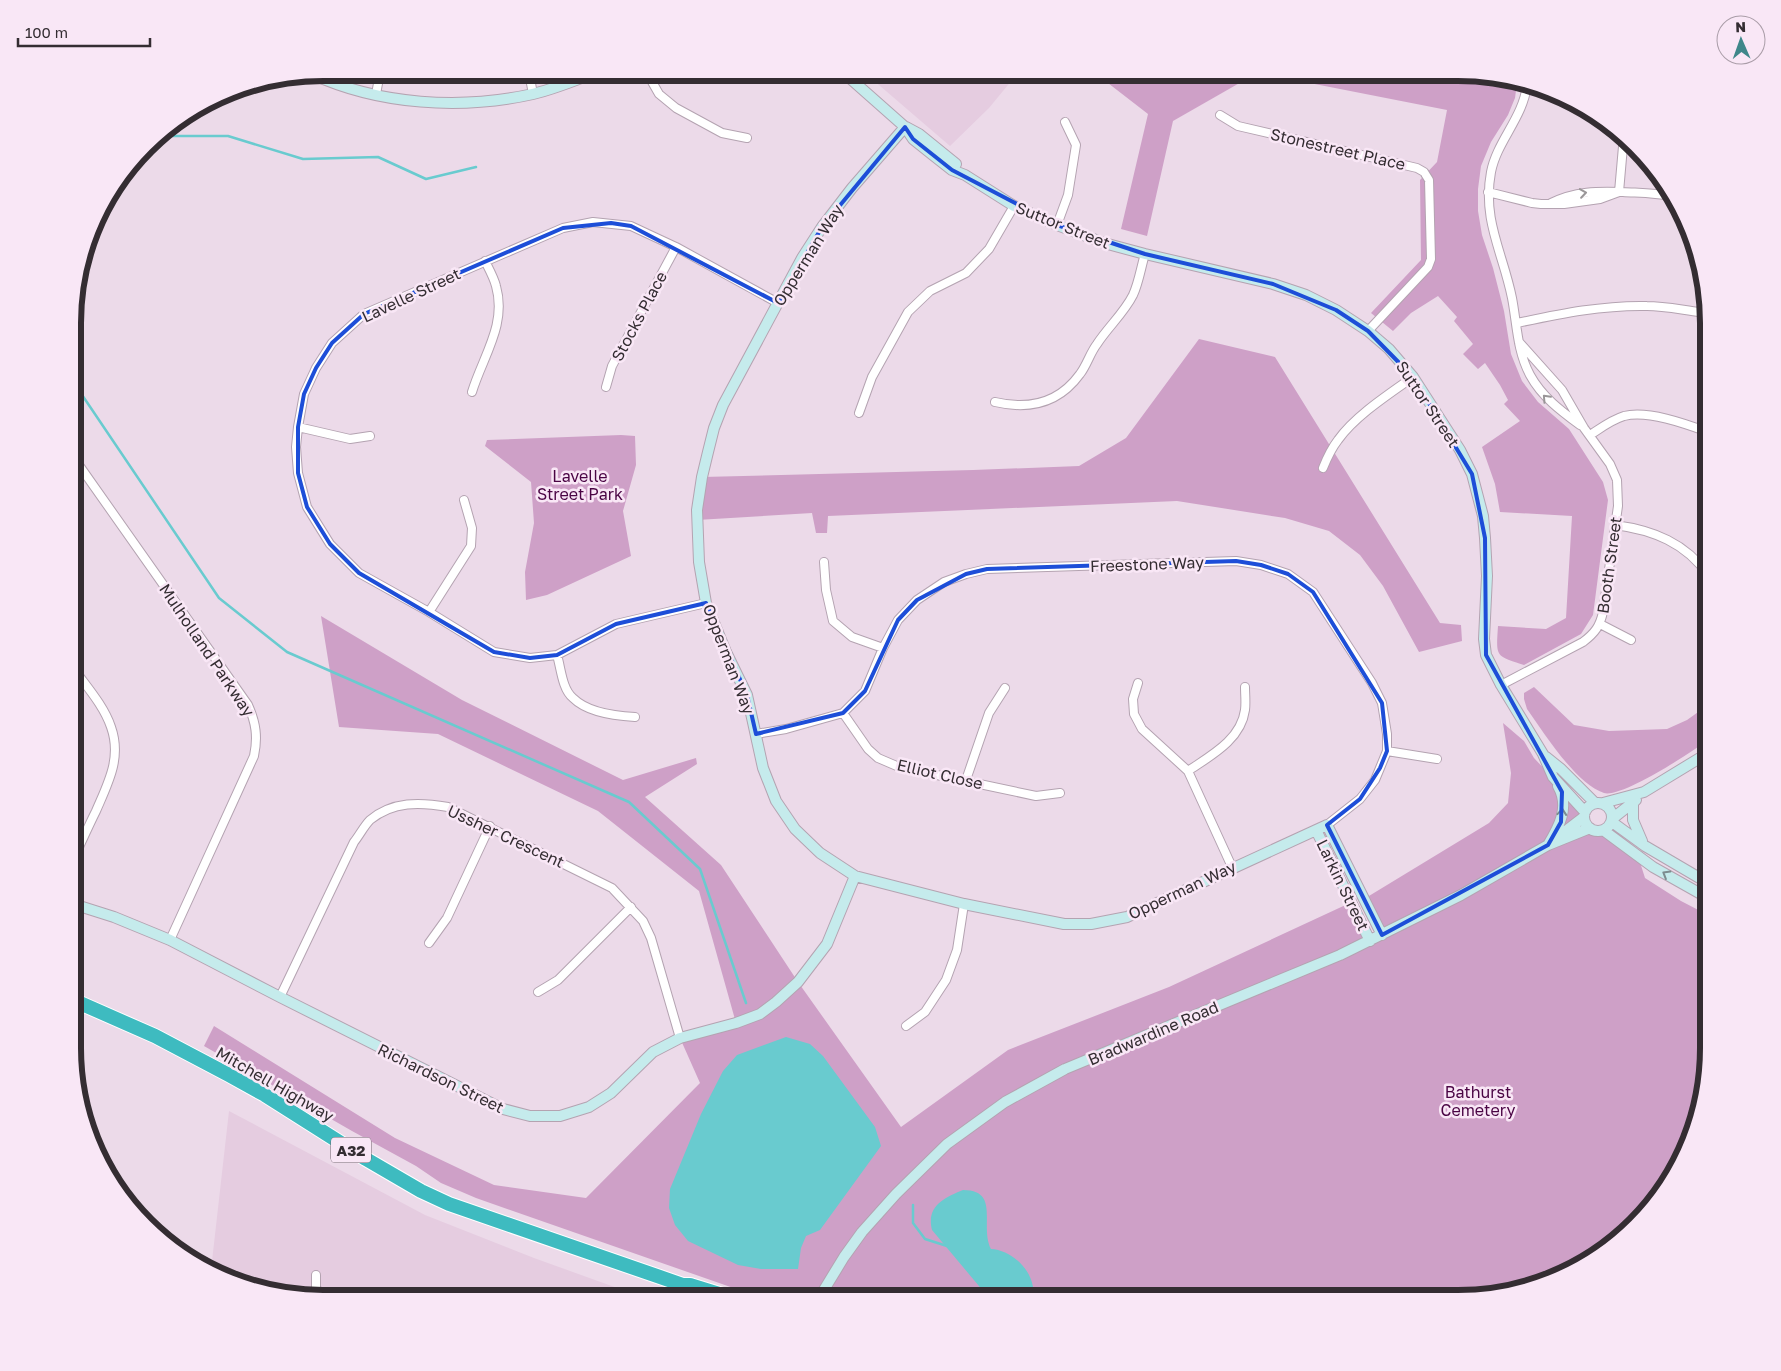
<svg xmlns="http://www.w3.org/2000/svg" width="1781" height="1371" viewBox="0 0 1781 1371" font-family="'Golos Text',sans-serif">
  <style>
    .built { fill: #e5cce0 }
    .green { fill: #cea0c7 }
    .water { fill: #69cbcf }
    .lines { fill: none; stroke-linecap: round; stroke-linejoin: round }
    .stream { stroke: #69cbcf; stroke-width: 2.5 }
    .street-casing { stroke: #b4a3b1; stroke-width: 10 }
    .secondary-casing { stroke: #b4a3b1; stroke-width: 12 }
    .highway-casing { stroke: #fff; stroke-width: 16 }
    .street { stroke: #fff; stroke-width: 8 }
    .secondary { stroke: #c5ebec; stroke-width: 10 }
    .highway { stroke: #3ebbc0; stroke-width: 14 }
    .oneway { stroke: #9a9698 }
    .oneway2 { stroke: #7c8c8f }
    .marked { fill: none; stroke: #1d4ed8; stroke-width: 4; stroke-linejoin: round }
    .labels { text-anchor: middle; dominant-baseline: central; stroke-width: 5; stroke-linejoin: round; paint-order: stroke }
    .shield { fill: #f9e7f6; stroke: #6f656d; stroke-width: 1 }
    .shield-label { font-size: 15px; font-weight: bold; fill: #342d32 }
    .street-label { font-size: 16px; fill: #342d32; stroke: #f9e7f6 }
    .park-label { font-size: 16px; fill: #4a0444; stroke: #f9e7f6 }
    .rim { fill: none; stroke: #342d32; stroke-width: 6 }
  </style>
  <rect width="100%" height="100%" fill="#ecdae9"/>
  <path class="built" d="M 865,73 L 1016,73 L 1017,74 L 989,108 L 950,146 Z
    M 229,1111 L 425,1215 L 534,1258 L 645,1298 L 307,1298 L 227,1280 L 211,1270 Z"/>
  <path class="green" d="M 1095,73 L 1257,73 L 1173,121 L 1147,236 L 1121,229 L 1148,114 Z
    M 1259,73 L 1474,73 L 1517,83 L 1515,98 L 1508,115 L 1491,142 L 1481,166 L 1478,189 L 1478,211 L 1482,235 L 1493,268 L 1504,311 L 1511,354 L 1522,381 L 1538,402 L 1569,429 L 1603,482 L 1608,500 L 1593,615 L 1581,634 L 1524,665 C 1495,656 1496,657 1498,626 L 1546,629 L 1566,618 L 1572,516 L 1500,512 L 1495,484 L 1482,447 L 1520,421 L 1504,404 L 1508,400 L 1500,385 L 1485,363 L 1478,369 L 1463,354 L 1473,344 L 1454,321 L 1457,317 L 1438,296 L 1411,313 L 1393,331 L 1371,313 L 1421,260 L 1420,180 L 1437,162 L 1447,110 Z
    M 1199,339 L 1275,357 L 1440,623 L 1461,625 L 1462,641 L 1419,652 L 1383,586 L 1360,555 L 1329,531 L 1285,518 L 1177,501 L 828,516 L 827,533 L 816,533 L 812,513 L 697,520 L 702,477 L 973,470 L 1079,466 L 1126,438 Z
    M 621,435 L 635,436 L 636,465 L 623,511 L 631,556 L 547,595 L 526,600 L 525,572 L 534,523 L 531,482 L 485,446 L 487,440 Z
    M 321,616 L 462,700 L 623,780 L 696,758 L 697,764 L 645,797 L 721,865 L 798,982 L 901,1127 L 1008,1050 L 1169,987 L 1352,902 L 1370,941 L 1382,935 L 1364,899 L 1489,823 L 1508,803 L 1511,773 L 1503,723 L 1524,741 L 1534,758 L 1585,812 L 1550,843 L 1594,830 L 1598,831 L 1638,856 L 1645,878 L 1681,901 L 1708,915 L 1708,1065 L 1689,1144 L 1647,1213 L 1569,1273 L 1507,1294 L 1458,1298 L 762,1298 L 476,1198 L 441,1183 L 416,1166 L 352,1131 L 204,1046 L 214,1026 L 395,1138 L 494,1185 L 586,1198 L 700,1083 L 680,1038 L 736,1023 L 699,891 L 598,811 L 438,734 L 339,727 Z
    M 1534,687 L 1574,725 L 1609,731 L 1667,729 L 1687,720 L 1708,705 L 1708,740 C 1692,752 1622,798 1604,793 C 1576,784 1544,733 1527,709 L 1524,699 L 1524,693 Z"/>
  <path class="water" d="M 786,1037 L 810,1044 L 823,1056 L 875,1127 L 881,1146 L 820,1230 L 806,1236 L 801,1248 L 798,1269 L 761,1269 L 738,1265 L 688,1241 L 675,1225 L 669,1208 L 670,1189 L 701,1114 L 723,1071 L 737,1055 Z
    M 963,1190 C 1001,1190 979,1226 991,1249 C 1010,1250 1030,1267 1033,1287 C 1034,1290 1032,1295 1031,1298 L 989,1298 L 932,1230 C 926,1206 944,1198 963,1190 Z"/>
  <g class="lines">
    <path class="stream" d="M 157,136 L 228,136 L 303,159 L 378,157 L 426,179 L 476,167
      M 74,383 L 219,598 L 287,652 L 629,802 L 700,869 L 746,1003
      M 913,1205 L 913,1223 L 925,1239 L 947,1246"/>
    <g class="street-casing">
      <path id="street" d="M 529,73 L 533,94
        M 647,73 L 659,94 L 676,108 L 722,133 L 747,138
        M 1527,85 C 1523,118 1497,141 1491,172 C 1482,220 1503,253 1512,298 C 1517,324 1517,351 1530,375 C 1542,397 1561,411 1580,425
        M 376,94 L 380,73
        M 1220,115 L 1238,126 L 1417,168 L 1424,172 L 1429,180 L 1431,259 L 1428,267 L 1368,331
        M 1488,192 L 1532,203 L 1541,204 L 1564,204 L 1600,199 L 1619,192
        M 1619,192 L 1624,135
        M 1551,203 C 1575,191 1598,191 1623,192 C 1639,193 1655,193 1670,196
        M 1057,225 L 1068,195 L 1076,145 L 1065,122
        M 1517,323 C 1560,314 1602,305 1647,306 C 1664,306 1683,310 1700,312 L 1707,311
        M 606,387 L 612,366 L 676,247
        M 472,392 C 483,356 507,325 496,286 C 494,278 489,269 485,261
        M 995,402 C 1029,410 1059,403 1080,374 C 1087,365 1090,353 1097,344 C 1108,327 1124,313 1133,295 C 1139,282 1141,267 1145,254
        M 859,413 L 872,377 L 908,312 L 930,291 L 966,273 L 989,249 L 1014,206
        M 298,427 L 350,439 L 370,436
        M 1590,435 C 1601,428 1611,420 1624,416 C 1648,410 1686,424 1708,432
        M 74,458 L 248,705 C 256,723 258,737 254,756 L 170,940
        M 1323,468 C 1327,458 1331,449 1338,440 C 1355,416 1389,394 1413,377
        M 1615,525 C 1653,530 1686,543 1708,575
        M 824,562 L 826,590 L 833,621 L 852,637 L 883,648
        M 706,603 L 616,624 L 557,655 L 530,658 L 494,652 L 429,612 L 359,573 L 330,544 L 307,507 L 298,473 L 296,447 L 298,427 L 304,394 L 316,368 L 332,343 L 364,314 L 563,228 L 593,222 L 631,226 L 676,247 L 778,303
        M 429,612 L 471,546 L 472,528 L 464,500
        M 1600,624 L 1631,640
        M 557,655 C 561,668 562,689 573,698 C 587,712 616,716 635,717
        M 1138,683 L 1133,699 L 1134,714 L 1142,729 L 1188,771 L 1232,867
        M 1501,685 L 1583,642 C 1595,633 1600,626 1603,612 L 1618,506 L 1617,480 L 1610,464 L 1584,428 L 1562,390 L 1519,342
        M 843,713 L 868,749 L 878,758 L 899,767 L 1036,796 L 1060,793
        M 756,734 L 786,729 L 843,713 L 865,691 L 883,648 L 898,620 L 917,600 L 944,582 L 966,574 L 987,569 L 1236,561 L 1261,565 L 1288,574 L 1313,592 L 1372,683 L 1382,703 L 1387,734 L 1387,751 L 1380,768 L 1375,780 L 1360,799 L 1327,825
        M 1387,751 L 1437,759
        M 1188,771 C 1210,756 1241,740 1245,710 C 1246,703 1245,694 1245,687
        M 966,780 L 989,713 L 1005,688
        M 73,860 C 81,843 88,827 96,811 C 108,783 122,758 111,727 C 104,706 87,687 74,669
        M 429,943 L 447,918 L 490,826
        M 538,992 L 558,980 L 631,907
        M 280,997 L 354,842 C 359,836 364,826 370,820 C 393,801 420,802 448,807 L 612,888 L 643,921 L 651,938 L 680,1038
        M 906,1026 L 925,1012 L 946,980 L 957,950 L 964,904
        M 316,1291 L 316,1275
        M 306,1298 L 316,1291 L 340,1298"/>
    </g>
    <g class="secondary-casing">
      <path id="secondary" d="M 844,73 L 905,127 L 913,139 L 933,155 L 952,170 L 965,175 L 1014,206 L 1057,225 L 1104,243 L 1145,254 L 1273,284 L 1306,295 L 1336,310 L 1368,331 L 1389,349 L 1413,377 L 1460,450 L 1472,474 L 1483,516 L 1485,538 L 1487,576 L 1484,639 L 1486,655 L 1501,685 L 1543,754 L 1553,777 L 1585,812
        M 312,74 C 379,105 461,110 533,94 C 554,89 574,81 594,73
        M 905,127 L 852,188 L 822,227 L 802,258 L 723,405 L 714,428 L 708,452 L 702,477 L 697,510 L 699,562 L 706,603 L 726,652 L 747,695 L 763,768 L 776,801 L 795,829 L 820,853 L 855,876 L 964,904 L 1064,924 L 1091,924 L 1127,917 L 1327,825 L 1382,935
        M 906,127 L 919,134 L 956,164
        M 1546,757 L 1561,769 L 1595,803
        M1584 817a14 14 0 1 1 28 0a14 14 0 1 1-28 0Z
        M 1603,803 L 1644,792 L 1708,753
        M 1633,803 L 1633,820 L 1642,841
        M 1612,819 L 1636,800
        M 1612,822 L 1645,846 L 1708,883
        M 1316,830 L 1370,941
        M 1603,830 L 1653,867 L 1708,898
        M 1558,837 L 1584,817
        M 1548,845 C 1559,827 1570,807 1558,786
        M 73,904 L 114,917 L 170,940 L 280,997 L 503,1109 L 530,1116 L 560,1116 L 589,1107 L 611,1093 L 653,1052 L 680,1038 L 736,1023 L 760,1014 L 776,1002 L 798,982 L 827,944 L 855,876
        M 819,1298 L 844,1257 L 862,1232 L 896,1194 L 947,1144 L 1005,1102 L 1065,1069 L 1340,955 L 1461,895 L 1548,845 L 1590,828"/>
    </g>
    <g class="highway-casing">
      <path id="highway" d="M 73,1000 L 155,1036 L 229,1075 L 265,1095 L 366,1159 L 421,1191 L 449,1204 L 683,1285 L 690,1285 L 732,1298"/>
    </g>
    <use href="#street" class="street"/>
    <use href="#secondary" class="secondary"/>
    <use href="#highway" class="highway"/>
  </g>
  <defs><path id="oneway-chevron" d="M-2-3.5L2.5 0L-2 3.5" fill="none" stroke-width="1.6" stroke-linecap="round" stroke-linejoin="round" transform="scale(1.25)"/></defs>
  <g class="oneway">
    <use href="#oneway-chevron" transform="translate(1583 193) rotate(-8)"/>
    <use href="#oneway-chevron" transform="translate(1546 398) rotate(-133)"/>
  </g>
  <g class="oneway2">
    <use href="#oneway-chevron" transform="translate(1562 812) rotate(-85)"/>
    <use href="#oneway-chevron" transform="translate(1666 874) rotate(-149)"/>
  </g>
  <path class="marked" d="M 905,127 L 913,139 L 952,170 L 1057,225 L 1145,254 L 1273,284 L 1336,310 L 1368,331 L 1413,377 L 1472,474 L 1485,538 L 1486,655 L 1562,792 L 1561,822 L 1548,845 L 1382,935 L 1327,825 L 1360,799 L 1380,768 L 1387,751 L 1382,703 L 1313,592 L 1288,574 L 1261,565 L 1236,561 L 987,569 L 966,574 L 917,600 L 898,620 L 865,691 L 843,713 L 756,734 L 747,695 L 706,603 L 616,624 L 557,655 L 530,658 L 494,652 L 359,573 L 330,544 L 307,507 L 298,473 L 298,427 L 304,394 L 316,368 L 332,343 L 364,314 L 563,228 L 611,223 L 631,226 L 778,303 L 822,227 Z"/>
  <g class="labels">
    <rect class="shield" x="331" y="1137.5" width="40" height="25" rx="4"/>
    <g class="shield-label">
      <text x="351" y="1150">A32</text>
    </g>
    <g class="street-label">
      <text transform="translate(1338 149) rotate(13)">Stonestreet Place</text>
      <text transform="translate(1063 225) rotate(22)">Suttor Street</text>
      <text transform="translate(808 255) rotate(-58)">Opperman Way</text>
      <text transform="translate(411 295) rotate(-25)">Lavelle Street</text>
      <text transform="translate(639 316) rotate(-62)">Stocks Place</text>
      <text transform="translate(1428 404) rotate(56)">Suttor Street</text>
      <text transform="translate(1147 564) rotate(-2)">Freestone Way</text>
      <text transform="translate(1609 565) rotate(-82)">Booth Street</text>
      <text transform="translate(207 650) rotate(56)">Mulholland Parkway</text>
      <text transform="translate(729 659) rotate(69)">Opperman Way</text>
      <text transform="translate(940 774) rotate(13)">Elliot Close</text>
      <text transform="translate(506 836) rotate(25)">Ussher Crescent</text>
      <text transform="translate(1343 885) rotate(64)">Larkin Street</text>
      <text transform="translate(1182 890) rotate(-25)">Opperman Way</text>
      <text transform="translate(1153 1033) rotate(-23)">Bradwardine Road</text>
      <text transform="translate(441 1078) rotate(26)">Richardson Street</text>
      <text transform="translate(275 1084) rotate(30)">Mitchell Highway</text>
    </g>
    <g class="park-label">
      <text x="580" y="476">Lavelle<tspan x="580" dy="18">Street Park</tspan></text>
      <text x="1478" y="1092">Bathurst<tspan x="1478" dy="18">Cemetery</tspan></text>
    </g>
  </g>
  <path d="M0 0H1781V1371H0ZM323 81H1458A242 242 0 0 1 1700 323V1048A242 242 0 0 1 1458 1290H323A242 242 0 0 1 81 1048V323A242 242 0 0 1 323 81Z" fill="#f9e7f6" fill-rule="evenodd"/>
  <path class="rim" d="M323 81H1458A242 242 0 0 1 1700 323V1048A242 242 0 0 1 1458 1290H323A242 242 0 0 1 81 1048V323A242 242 0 0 1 323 81Z"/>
  <g transform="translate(1741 40) rotate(358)"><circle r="24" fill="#f9e7f6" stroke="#aa9da8"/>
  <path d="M0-4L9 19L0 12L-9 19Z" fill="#3f878a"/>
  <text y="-8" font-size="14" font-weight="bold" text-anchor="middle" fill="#342d32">N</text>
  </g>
  <path d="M18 38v8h132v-8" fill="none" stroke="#342d32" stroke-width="2.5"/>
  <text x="25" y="38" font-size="15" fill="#342d32" stroke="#f9e7f6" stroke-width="4" paint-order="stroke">100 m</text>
</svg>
